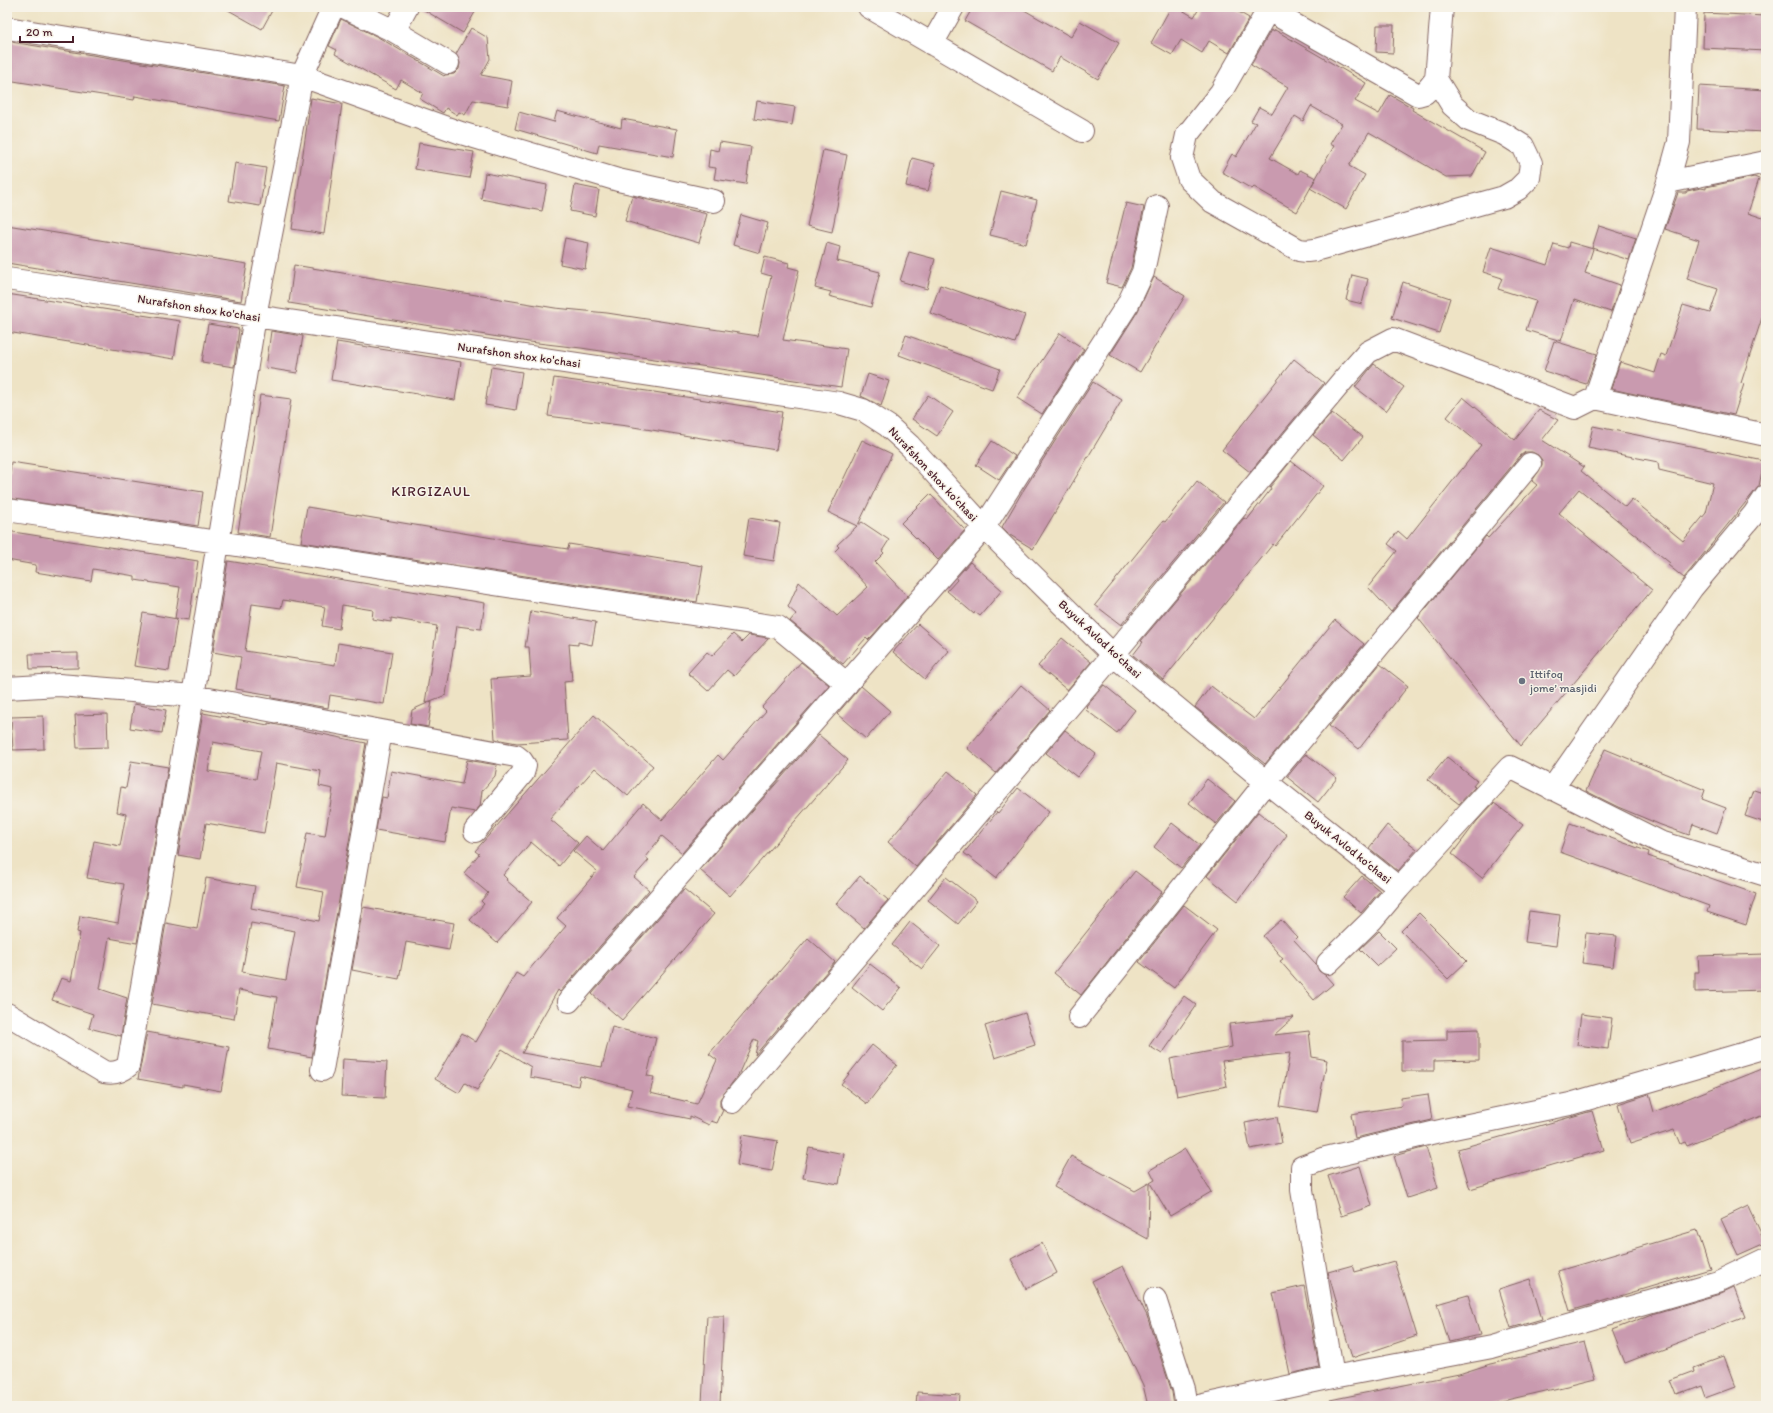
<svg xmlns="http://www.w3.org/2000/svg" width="1773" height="1413" viewBox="0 0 1773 1413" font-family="Itim,sans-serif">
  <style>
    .building { fill: #c99aaf; fill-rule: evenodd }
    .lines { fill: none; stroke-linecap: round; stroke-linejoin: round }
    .minor-casing { stroke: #836461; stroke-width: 24 }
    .minor { stroke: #fff; stroke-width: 22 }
    .worship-dot { fill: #6b7280; stroke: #f7f3e8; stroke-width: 1.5 }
    .labels { text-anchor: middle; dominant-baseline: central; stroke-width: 3; stroke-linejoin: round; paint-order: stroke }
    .street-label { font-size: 12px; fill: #4a1f2b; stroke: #f7f3e8 }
    .worship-label { font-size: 12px; fill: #5b616d; stroke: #f7f3e8; text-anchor: start }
    .quarter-label { font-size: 14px; letter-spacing: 1px; fill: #4a1f2b; stroke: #f7f3e8 }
  </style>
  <rect width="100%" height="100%" fill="#f7f3e8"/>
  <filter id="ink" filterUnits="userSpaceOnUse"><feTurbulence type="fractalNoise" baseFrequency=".025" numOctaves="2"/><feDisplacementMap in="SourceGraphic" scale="8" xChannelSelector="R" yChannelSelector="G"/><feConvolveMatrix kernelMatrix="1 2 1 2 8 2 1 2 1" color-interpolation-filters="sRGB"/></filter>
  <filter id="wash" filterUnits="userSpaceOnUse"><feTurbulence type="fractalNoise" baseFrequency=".012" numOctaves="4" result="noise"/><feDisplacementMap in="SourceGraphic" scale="16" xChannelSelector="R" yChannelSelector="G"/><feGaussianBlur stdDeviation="0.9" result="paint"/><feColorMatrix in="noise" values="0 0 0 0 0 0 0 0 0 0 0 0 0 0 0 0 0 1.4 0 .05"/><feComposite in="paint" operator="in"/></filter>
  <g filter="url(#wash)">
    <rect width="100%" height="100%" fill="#eee3c5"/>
    <g id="blocks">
      <path class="building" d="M 223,7 L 274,7 L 262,29 Z
        M 419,7 L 478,7 L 463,33 Z
        M 973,7 L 1019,7 L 1071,37 L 1080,21 L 1119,43 L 1098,79 L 1060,57 L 1052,71 L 965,21 Z
        M 1171,7 L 1177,7 L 1194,17 L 1200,7 L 1230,7 L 1249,18 L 1229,53 L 1209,41 L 1202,53 L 1181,40 L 1172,55 L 1151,43 Z
        M 1704,13 L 1766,16 L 1766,51 L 1703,48 Z
        M 341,19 L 378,37 L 444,76 L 445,75 L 454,74 L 459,69 L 460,63 L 456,54 L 471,28 L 488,38 L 490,59 L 481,75 L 512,81 L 508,106 L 473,100 L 465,115 L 459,112 L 457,115 L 446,108 L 443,113 L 420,99 L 423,93 L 401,80 L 396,89 L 335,54 L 337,50 L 329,46 Z
        M 1377,25 L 1394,25 L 1393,53 L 1376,52 Z
        M 1271,30 L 1274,32 L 1275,30 L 1366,83 L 1355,101 L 1379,114 L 1390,95 L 1413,108 L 1412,110 L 1485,152 L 1472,176 L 1446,177 L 1369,132 L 1349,166 L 1365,175 L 1346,209 L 1310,188 L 1316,178 L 1297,212 L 1254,187 L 1252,189 L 1222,172 L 1232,154 L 1236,157 L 1256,123 L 1251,121 L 1259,107 L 1272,114 L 1288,87 L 1251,65 ZM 1311,106 L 1342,124 L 1330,144 L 1334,146 L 1316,178 L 1300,170 L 1298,174 L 1270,158 L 1295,116 L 1303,121 Z
        M 11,42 L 285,86 L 279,121 L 135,96 L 134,100 L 7,80 Z
        M 1699,86 L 1766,90 L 1766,132 L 1697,129 Z
        M 311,98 L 342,104 L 324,234 L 292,229 Z
        M 757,101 L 795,107 L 792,125 L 754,119 Z
        M 557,111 L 621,128 L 622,119 L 677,129 L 673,157 L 599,144 L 597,153 L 515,129 L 519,112 L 554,122 Z
        M 720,142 L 751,147 L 746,184 L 714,179 L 716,168 L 708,167 L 710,149 L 718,151 Z
        M 419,143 L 474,152 L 469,178 L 415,169 Z
        M 823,150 L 847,155 L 832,232 L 807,226 Z
        M 912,158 L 935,164 L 928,191 L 906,186 Z
        M 235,163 L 266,168 L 260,206 L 229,201 Z
        M 485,173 L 547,185 L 542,211 L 481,199 Z
        M 1754,177 L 1759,179 L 1748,213 L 1766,219 L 1766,305 L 1741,383 L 1744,384 L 1734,415 L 1611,389 L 1620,362 L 1655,373 L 1661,354 L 1666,356 L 1683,305 L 1710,313 L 1718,289 L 1687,279 L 1699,240 L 1665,229 L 1678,193 L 1686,193 L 1687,191 L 1701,188 L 1706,189 L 1706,187 Z
        M 575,185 L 599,190 L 595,216 L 570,211 Z
        M 1001,191 L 1037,200 L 1026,244 L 990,235 Z
        M 632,196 L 707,214 L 699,243 L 625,221 Z
        M 1126,203 L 1144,207 L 1131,268 L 1122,287 L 1106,283 Z
        M 741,215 L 768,223 L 760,253 L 733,245 Z
        M 7,225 L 247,264 L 241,301 L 7,263 Z
        M 1599,226 L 1636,238 L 1629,260 L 1592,248 Z
        M 565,238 L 589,243 L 585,269 L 560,264 Z
        M 1569,242 L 1593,249 L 1585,273 L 1620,285 L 1611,312 L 1574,300 L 1561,341 L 1526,330 L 1536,301 L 1498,289 L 1502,278 L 1483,272 L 1491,247 L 1547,265 L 1554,244 L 1568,248 Z
        M 827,243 L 840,247 L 837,261 L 880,272 L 871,307 L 829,296 L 831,292 L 815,288 Z
        M 909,252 L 935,259 L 927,289 L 900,281 Z
        M 765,257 L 789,263 L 788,267 L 799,270 L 783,340 L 847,349 L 841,387 L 581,348 L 529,342 L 289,303 L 294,265 L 555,308 L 607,313 L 758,336 L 771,276 L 761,273 Z
        M 1352,275 L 1368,279 L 1362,304 L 1346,300 Z
        M 1154,277 L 1185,296 L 1140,372 L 1110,355 L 1138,311 Z
        M 1403,282 L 1450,298 L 1439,333 L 1392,318 Z
        M 940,285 L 1025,315 L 1015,343 L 930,313 Z
        M 7,294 L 180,321 L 174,359 L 7,332 Z
        M 208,324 L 239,329 L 234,367 L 202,362 Z
        M 271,331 L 303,336 L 297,373 L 266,368 Z
        M 1060,333 L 1084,349 L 1042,414 L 1017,398 Z
        M 906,335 L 1000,369 L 992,389 L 899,355 Z
        M 1554,341 L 1597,354 L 1586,384 L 1544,371 Z
        M 337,342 L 461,362 L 455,400 L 331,380 Z
        M 1294,359 L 1324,383 L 1250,472 L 1222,450 Z
        M 1374,364 L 1404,387 L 1386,411 L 1355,387 Z
        M 491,367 L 522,372 L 516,410 L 485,405 Z
        M 868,374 L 889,381 L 881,406 L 861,396 Z
        M 554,378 L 654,392 L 782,412 L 776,450 L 627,426 L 548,416 Z
        M 1093,382 L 1122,400 L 1033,549 L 1010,535 L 1002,527 L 1021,494 Z
        M 260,395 L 291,399 L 270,537 L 238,532 Z
        M 928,395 L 953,412 L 937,436 L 912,419 Z
        M 1463,397 L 1515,440 L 1539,410 L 1558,420 L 1542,440 L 1584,467 L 1581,471 L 1625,507 L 1632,499 L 1683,541 L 1706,513 L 1713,483 L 1659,470 L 1658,462 L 1588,448 L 1593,426 L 1764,461 L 1759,486 L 1684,578 L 1668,565 L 1670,563 L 1579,489 L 1559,513 L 1652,590 L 1521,746 L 1418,618 L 1486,536 L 1488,538 L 1537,485 L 1532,481 L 1542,466 L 1542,460 L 1538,455 L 1532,452 L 1525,452 L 1520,456 L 1391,612 L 1368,587 L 1397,551 L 1388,544 L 1398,531 L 1407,539 L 1481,445 L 1447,417 Z
        M 1332,413 L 1363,437 L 1344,460 L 1313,435 Z
        M 862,440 L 892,454 L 858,525 L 862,522 L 889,540 L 882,551 L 884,553 L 875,562 L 907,596 L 873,635 L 868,640 L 866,638 L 843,664 L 790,621 L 796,614 L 788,607 L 799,582 L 837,616 L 868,587 L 835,551 L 839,547 L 837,545 L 857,526 L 828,512 Z
        M 992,441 L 1015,456 L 999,480 L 976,465 Z
        M 1291,461 L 1323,486 L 1275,546 L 1273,544 L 1163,680 L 1133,655 L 1143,642 L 1141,641 L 1244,518 L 1247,520 L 1271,489 L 1270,487 Z
        M 11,462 L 203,492 L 198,526 L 7,498 Z
        M 1197,481 L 1224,502 L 1121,625 L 1095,605 L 1163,521 L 1165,522 Z
        M 930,494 L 965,530 L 938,560 L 901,523 Z
        M 307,507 L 511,541 L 568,549 L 569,544 L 703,566 L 697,602 L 301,542 Z
        M 749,518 L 780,523 L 774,561 L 743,556 Z
        M 7,531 L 198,561 L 189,620 L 175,618 L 180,587 L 135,580 L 135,576 L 93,569 L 91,581 L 35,572 L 36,565 L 7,560 Z
        M 228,561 L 485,603 L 481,629 L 457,626 L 446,695 L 425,703 L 437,626 L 391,618 L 391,622 L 372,619 L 373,610 L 342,605 L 339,629 L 322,626 L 325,607 L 283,600 L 281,608 L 252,604 L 245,651 L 335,665 L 338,643 L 392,652 L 384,704 L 330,695 L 328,708 L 272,698 L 272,695 L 236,689 L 241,657 L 213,652 Z
        M 970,562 L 1002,590 L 980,616 L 975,612 L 974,614 L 947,591 L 957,580 L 956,578 Z
        M 531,611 L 596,622 L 592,645 L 578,642 L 578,645 L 569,644 L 572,681 L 564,682 L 568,740 L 517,743 L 495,739 L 491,679 L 531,676 L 529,647 L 525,647 Z
        M 143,613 L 177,619 L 169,671 L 134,666 Z
        M 1335,620 L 1364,644 L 1265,764 L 1195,707 L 1211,686 L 1254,719 Z
        M 918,624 L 949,651 L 925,679 L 893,652 Z
        M 733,634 L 742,642 L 749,635 L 769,638 L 734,676 L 727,670 L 708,691 L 688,673 L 707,652 L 712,656 Z
        M 1062,638 L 1091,662 L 1067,690 L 1038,666 Z
        M 78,653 L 78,668 L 30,669 L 29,654 Z
        M 801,662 L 829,685 L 682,853 L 662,836 L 645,857 L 649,860 L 634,877 L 649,890 L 560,992 L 558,990 L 522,1053 L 602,1067 L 612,1027 L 656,1038 L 647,1076 L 654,1077 L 650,1093 L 697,1104 L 717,1060 L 709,1054 L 808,938 L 835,962 L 755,1055 L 758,1041 L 754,1039 L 738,1075 L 720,1099 L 720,1106 L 723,1110 L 717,1123 L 711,1121 L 709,1125 L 690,1116 L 690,1119 L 627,1106 L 632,1089 L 580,1076 L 578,1086 L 530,1077 L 531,1067 L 502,1049 L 477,1090 L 465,1083 L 459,1093 L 435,1079 L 462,1033 L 476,1042 L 516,973 L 523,977 L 566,926 L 557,918 L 597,871 L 573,851 L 586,836 L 603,851 L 643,803 L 662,820 L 718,755 L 723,760 L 766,711 L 762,707 Z
        M 1380,664 L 1408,686 L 1359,749 L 1329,726 Z
        M 1021,685 L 1050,710 L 996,773 L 967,748 Z
        M 1104,685 L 1135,710 L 1117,733 L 1086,710 L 1088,708 L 1086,706 Z
        M 861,686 L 890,711 L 866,739 L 837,714 Z
        M 432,701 L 428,727 L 410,724 L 412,710 Z
        M 134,704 L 166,710 L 162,733 L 130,728 Z
        M 203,713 L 268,725 L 268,723 L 366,743 L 312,1057 L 268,1049 L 277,997 L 239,990 L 234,1019 L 152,1004 L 166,923 L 197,929 L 206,878 L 255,886 L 251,908 L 319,921 L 324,892 L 297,887 L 307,833 L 325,836 L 333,789 L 319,786 L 321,771 L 276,763 L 264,833 L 206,823 L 200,859 L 178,855 ZM 213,742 L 261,751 L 256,779 L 208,771 ZM 251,923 L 295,931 L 286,980 L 242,972 Z
        M 107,714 L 108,747 L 77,748 L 75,715 Z
        M 594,715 L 653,766 L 628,796 L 595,768 L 550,819 L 578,843 L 559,866 L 531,842 L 503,875 L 507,879 L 506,880 L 532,902 L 497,943 L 470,920 L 484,904 L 481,901 L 488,893 L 464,873 L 479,854 L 475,851 Z
        M 43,716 L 44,749 L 13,750 L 11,717 Z
        M 1065,730 L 1096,754 L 1077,777 L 1046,753 Z
        M 819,735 L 848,760 L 730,896 L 700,870 Z
        M 1605,749 L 1705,790 L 1702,799 L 1726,808 L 1717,833 L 1693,824 L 1689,835 L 1661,825 L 1618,807 L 1586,791 Z
        M 1306,754 L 1337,778 L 1318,802 L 1287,777 Z
        M 1447,757 L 1477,781 L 1473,786 L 1475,787 L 1459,804 L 1428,780 Z
        M 467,760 L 497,765 L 495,776 L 482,791 L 480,806 L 475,812 L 451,808 L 445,842 L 376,830 L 382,797 L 387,798 L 391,771 L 462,784 Z
        M 131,761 L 168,767 L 137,943 L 109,938 L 100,989 L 127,998 L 121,1036 L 89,1028 L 93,1014 L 52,1000 L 61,978 L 71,981 L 80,933 L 77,932 L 80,916 L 118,923 L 124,884 L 87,878 L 94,841 L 120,846 L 126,814 L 117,812 L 121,787 L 126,788 Z
        M 948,771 L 977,795 L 916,867 L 888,842 Z
        M 1207,779 L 1235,801 L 1216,824 L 1189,803 Z
        M 1018,788 L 1049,812 L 996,878 L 964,853 L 997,812 L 998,813 Z
        M 1754,790 L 1766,794 L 1766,823 L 1745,816 Z
        M 1494,803 L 1523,825 L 1482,878 L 1452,854 L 1477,821 Z
        M 1258,812 L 1287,835 L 1238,901 L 1207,876 Z
        M 1172,823 L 1200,845 L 1181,868 L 1154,847 Z
        M 1570,823 L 1649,852 L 1648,856 L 1756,894 L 1746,925 L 1707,912 L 1709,906 L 1560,852 Z
        M 1387,825 L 1417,849 L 1398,871 L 1369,848 Z
        M 1135,871 L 1162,892 L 1081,995 L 1054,973 Z
        M 860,876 L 888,900 L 864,928 L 836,904 Z
        M 1362,876 L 1380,891 L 1361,913 L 1343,897 Z
        M 946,877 L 977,901 L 958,924 L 928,900 Z
        M 684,889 L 714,914 L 622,1020 L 592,994 Z
        M 1184,905 L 1217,930 L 1174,988 L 1139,962 Z
        M 363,907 L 454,923 L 449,950 L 406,942 L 399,979 L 352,970 Z
        M 1529,911 L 1560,915 L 1556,946 L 1525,942 Z
        M 1419,913 L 1467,961 L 1448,979 L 1401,931 Z
        M 1281,920 L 1297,937 L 1294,940 L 1316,964 L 1319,971 L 1325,975 L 1333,984 L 1314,1000 L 1280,961 L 1283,959 L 1263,936 Z
        M 910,922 L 940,946 L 922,969 L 892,945 Z
        M 1379,931 L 1396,948 L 1377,966 L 1360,949 Z
        M 1586,933 L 1617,936 L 1613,967 L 1582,963 Z
        M 1766,954 L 1766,990 L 1695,992 L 1695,972 L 1699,972 L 1698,956 Z
        M 870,964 L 901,988 L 882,1011 L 852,987 Z
        M 1184,996 L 1196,1005 L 1162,1054 L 1149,1046 Z
        M 1025,1013 L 1035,1045 L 995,1058 L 985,1026 Z
        M 1581,1014 L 1612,1018 L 1608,1049 L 1577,1045 Z
        M 1294,1017 L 1274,1035 L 1309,1031 L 1312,1057 L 1327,1060 L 1317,1112 L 1280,1106 L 1290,1053 L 1222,1061 L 1227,1086 L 1177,1096 L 1170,1059 L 1232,1047 L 1229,1024 Z
        M 1479,1029 L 1479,1060 L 1434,1061 L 1434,1071 L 1402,1071 L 1402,1041 L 1447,1040 L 1447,1030 Z
        M 147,1032 L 229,1047 L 221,1091 L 183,1084 L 183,1087 L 138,1079 Z
        M 872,1045 L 897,1065 L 867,1104 L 841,1084 Z
        M 343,1059 L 387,1062 L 385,1098 L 341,1096 Z
        M 1766,1067 L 1766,1114 L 1687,1146 L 1685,1142 L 1680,1144 L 1674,1130 L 1630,1144 L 1618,1104 L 1649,1094 L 1654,1112 Z
        M 1428,1094 L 1432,1120 L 1355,1138 L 1351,1114 L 1402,1106 L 1401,1098 Z
        M 1592,1111 L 1604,1150 L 1470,1189 L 1458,1149 Z
        M 1277,1117 L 1282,1143 L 1250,1149 L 1245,1123 Z
        M 742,1135 L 778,1141 L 772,1171 L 737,1165 Z
        M 809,1147 L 844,1154 L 839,1184 L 803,1178 Z
        M 1426,1147 L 1438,1188 L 1407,1198 L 1394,1156 Z
        M 1185,1149 L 1211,1192 L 1170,1216 L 1150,1183 L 1155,1180 L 1150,1170 Z
        M 1071,1156 L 1135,1191 L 1149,1183 L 1148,1239 L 1054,1187 Z
        M 1360,1166 L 1372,1206 L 1341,1216 L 1328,1176 Z
        M 1748,1206 L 1765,1243 L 1738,1255 L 1721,1219 Z
        M 1697,1230 L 1710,1269 L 1570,1311 L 1558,1271 Z
        M 1042,1243 L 1057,1273 L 1026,1289 L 1011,1259 Z
        M 1394,1261 L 1417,1336 L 1352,1358 L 1328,1272 L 1353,1265 L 1355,1272 Z
        M 1123,1266 L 1147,1316 L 1172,1392 L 1174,1406 L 1148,1406 L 1143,1385 L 1092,1281 Z
        M 1530,1279 L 1542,1319 L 1511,1328 L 1499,1289 Z
        M 1304,1286 L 1319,1367 L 1290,1374 L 1273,1293 Z
        M 1734,1288 L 1745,1317 L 1625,1363 L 1612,1330 L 1655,1313 L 1721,1294 Z
        M 1468,1295 L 1480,1335 L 1449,1342 L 1437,1304 Z
        M 707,1316 L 724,1316 L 720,1404 L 702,1403 Z
        M 1585,1342 L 1595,1379 L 1567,1386 L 1481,1406 L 1331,1406 L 1330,1400 L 1459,1374 L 1487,1365 Z
        M 1724,1356 L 1735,1386 L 1705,1397 L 1701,1386 L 1677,1395 L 1671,1380 L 1695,1371 L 1694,1367 Z
        M 917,1392 L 960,1395 L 959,1406 L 916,1406 Z"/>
    </g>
  </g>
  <g filter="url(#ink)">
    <use href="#blocks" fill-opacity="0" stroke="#836461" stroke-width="1"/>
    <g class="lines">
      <g class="minor-casing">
        <path id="minor" d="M 344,7 L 394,31 L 448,63
          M 869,7 L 1082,131
          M 1263,7 L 1418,95 L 1425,93 L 1436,79 L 1442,7
          M 1268,10 L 1221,92 L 1187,135 L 1182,158 L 1189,179 L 1213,202 L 1299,250 L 1307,251 L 1315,250 L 1504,197 L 1518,189 L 1529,178 L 1531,163 L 1523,146 L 1504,134 L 1469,120 L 1452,105 L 1436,79
          M 7,28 L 302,76 L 461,133 L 618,180 L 714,201
          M 394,31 L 407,7
          M 932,44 L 953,7
          M 1668,182 L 1766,162
          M 7,279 L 839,403 L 863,410 L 888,426 L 910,446 L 984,527 L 1113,655 L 1266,782 L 1399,888 L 1510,767 L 1660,842 L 1766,875
          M 1595,398 L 1668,182 L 1679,142 L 1685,7
          M 7,510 L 778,627 L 847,684
          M 7,688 L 59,685 L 193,696 L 516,756 L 521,760 L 525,766 L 523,773 L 475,831
          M 1552,789 L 1692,588 L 1754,514 L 1766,496
          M 1328,963 L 1372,920 L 1399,888
          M 569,1001 L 984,527 L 1128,304 L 1143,272 L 1157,206
          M 7,1014 L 104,1072 C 113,1074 121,1072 128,1066 L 193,696 L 255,316 L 302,76 L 333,7
          M 1079,1017 L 1266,782 L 1530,464
          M 322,1070 L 381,731
          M 732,1102 L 1113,655 L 1344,379 L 1368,352 L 1393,339 L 1575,408 L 1595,398 L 1766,435
          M 1155,1299 L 1184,1389 L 1187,1406
          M 1333,1377 L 1302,1190 L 1302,1167 L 1326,1158 L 1449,1129 L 1570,1104 L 1766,1047
          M 1199,1406 L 1333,1377 L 1492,1347 L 1718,1282 L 1766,1259"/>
      </g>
      <use href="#minor" class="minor"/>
    </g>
  </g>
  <circle class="worship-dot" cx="1522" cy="681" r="4"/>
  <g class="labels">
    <g class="street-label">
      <text transform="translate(199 308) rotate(9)">Nurafshon shox ko'chasi</text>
      <text transform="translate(519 355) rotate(8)">Nurafshon shox ko'chasi</text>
      <text transform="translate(933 474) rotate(47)">Nurafshon shox ko'chasi</text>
      <text transform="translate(1100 639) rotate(43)">Buyuk Avlod koʻchasi</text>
      <text transform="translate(1348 847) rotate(39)">Buyuk Avlod koʻchasi</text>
    </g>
    <g class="worship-label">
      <text x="1530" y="674">Ittifoq<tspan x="1530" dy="14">jome’ masjidi</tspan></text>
    </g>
    <g class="quarter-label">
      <text x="431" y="491">KIRGIZAUL</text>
    </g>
  </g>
  <rect width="1773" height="1413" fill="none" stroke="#f7f3e8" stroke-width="24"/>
  <path d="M20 36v6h53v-6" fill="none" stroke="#4a1f2b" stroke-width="2"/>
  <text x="26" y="36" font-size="12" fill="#4a1f2b" stroke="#f7f3e8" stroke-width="3" paint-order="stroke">20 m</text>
</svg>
